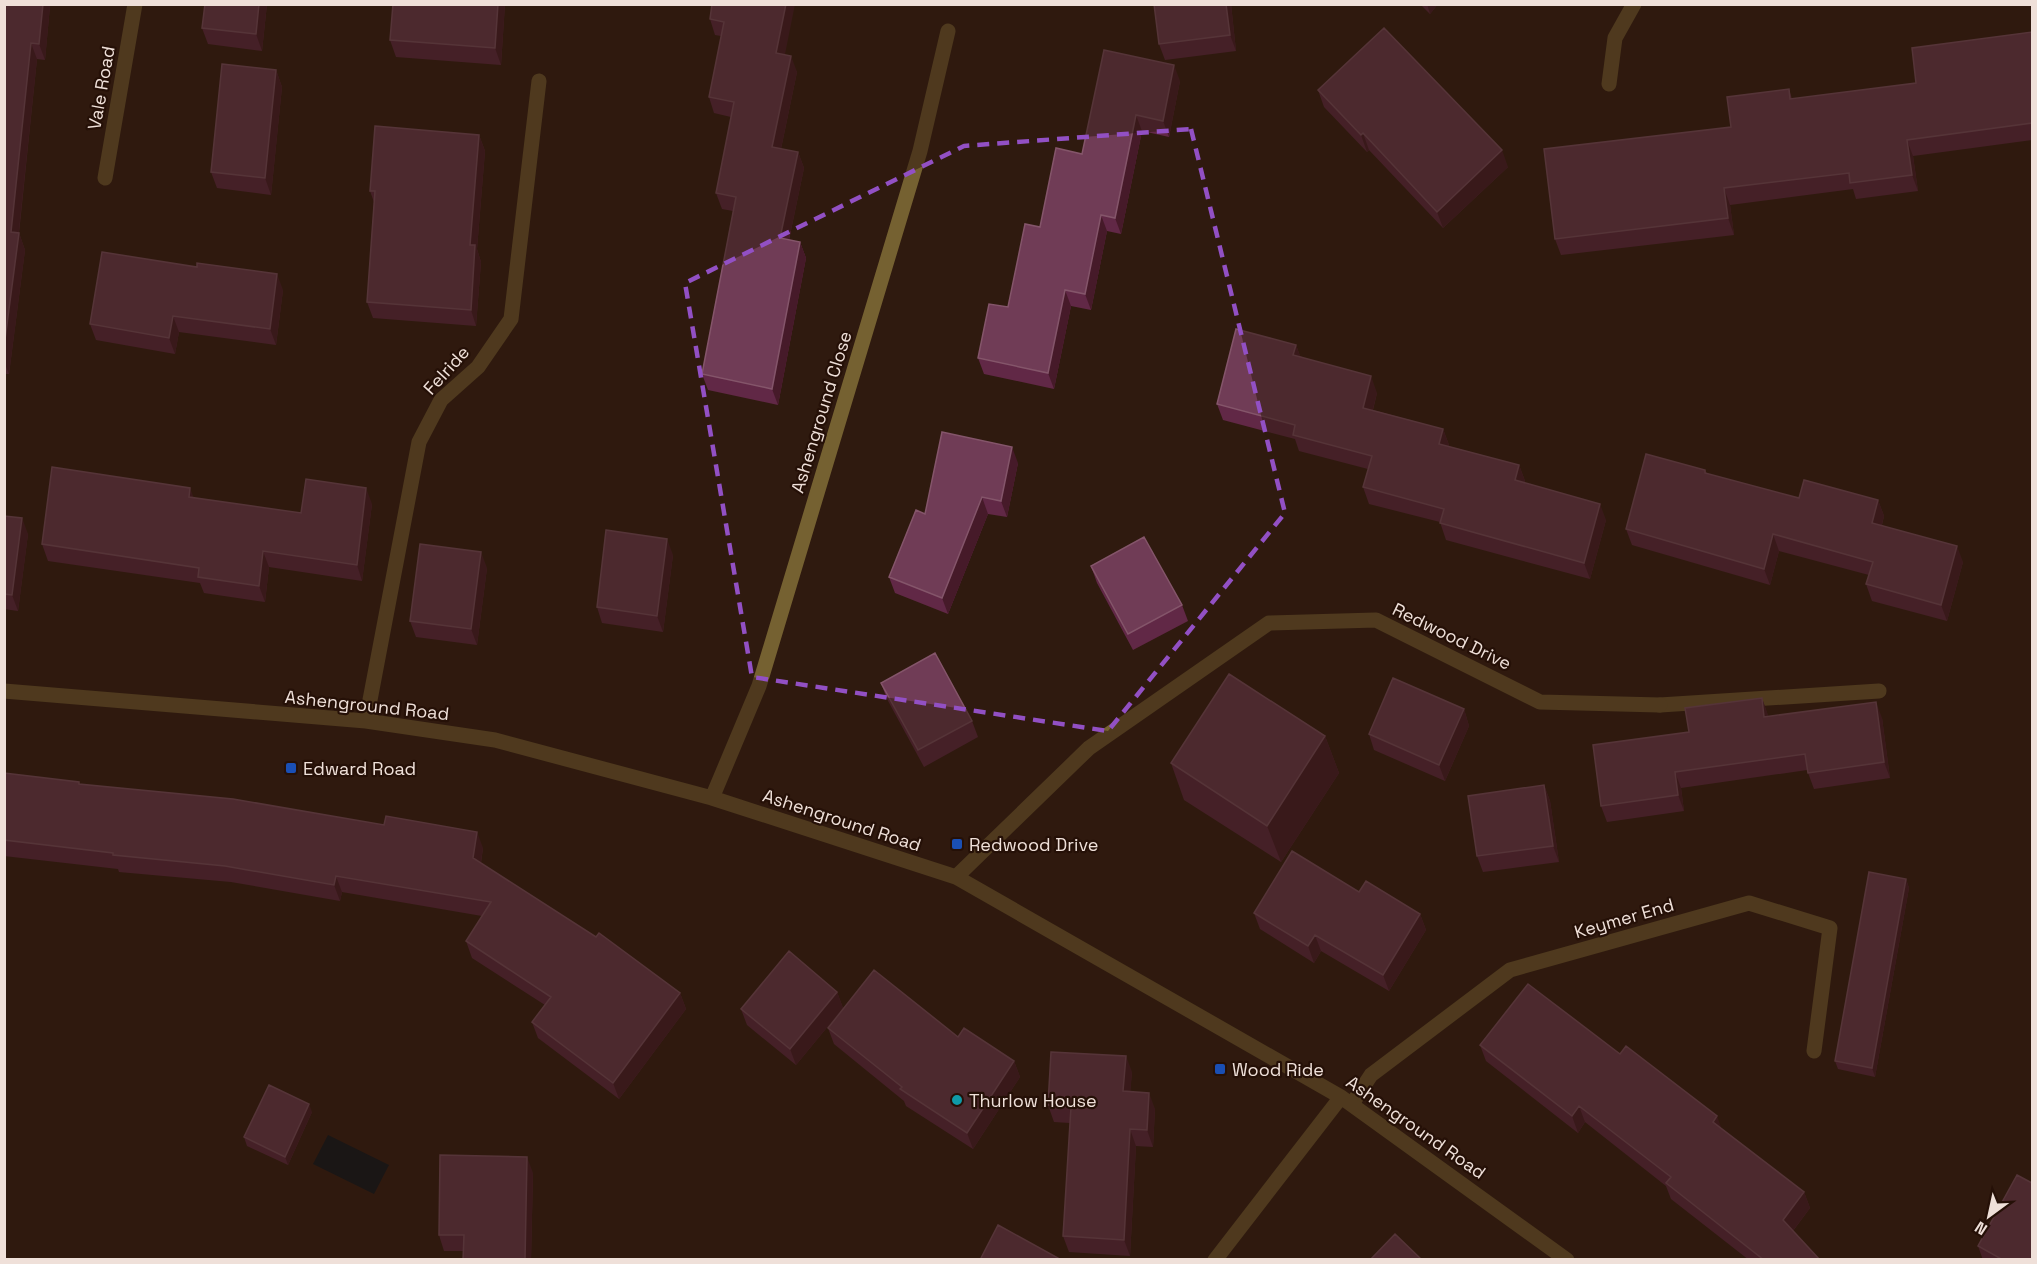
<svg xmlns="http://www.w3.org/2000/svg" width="2037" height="1264" viewBox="0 0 2037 1264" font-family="'Space Grotesk',sans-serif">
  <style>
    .water { fill: #00121e }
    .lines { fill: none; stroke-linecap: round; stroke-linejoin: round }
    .lane { stroke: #756131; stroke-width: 15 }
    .street { stroke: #756131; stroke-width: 15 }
    .wall { fill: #612846 }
    .shaded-wall { fill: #461a29 }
    .building { fill: #703c56; stroke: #84556a; stroke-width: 1.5 }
    .marked { fill: none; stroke: #9250c4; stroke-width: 4.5; stroke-dasharray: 12 8; stroke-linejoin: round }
    .transit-dot { fill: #1a4fb4; stroke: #251007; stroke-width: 2 }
    .culture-dot { fill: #0f9aa8; stroke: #251007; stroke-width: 2 }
    .labels { text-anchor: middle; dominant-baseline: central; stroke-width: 4.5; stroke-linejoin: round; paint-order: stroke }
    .street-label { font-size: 18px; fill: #efe0d9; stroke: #251007 }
    .poi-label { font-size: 18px; fill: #efe0d9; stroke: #251007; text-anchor: start }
  </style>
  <rect width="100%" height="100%" fill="#2f1a0f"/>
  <path class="water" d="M 328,1135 L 389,1165 L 374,1194 L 313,1164 Z"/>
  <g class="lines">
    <path class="lane" d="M 1660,705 L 1879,691
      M 1352,1104 L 1371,1075 L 1510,970 L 1749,903 L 1830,928 L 1814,1051"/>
    <path class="street" d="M 1609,84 L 1615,38 L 1634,4
      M 105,178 L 135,4
      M 4,691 L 366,721 L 495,740 L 712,798 L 956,877 L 1341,1097 L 1567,1260
      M 366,721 L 419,442 L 441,400 L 478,367 L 511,319 L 539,81
      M 712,798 L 759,686 L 920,151 L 948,31
      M 956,877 L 1089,748 L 1269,623 L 1376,620 L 1540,702 L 1660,705
      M 1215,1260 L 1341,1097"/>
  </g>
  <path class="wall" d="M 4,4 L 50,4 L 50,6 L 45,60 L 37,59 L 19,233 L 25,250 L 9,374 L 4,374 Z
    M 205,4 L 267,4 L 262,51 L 208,44 L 202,28 Z
    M 505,4 L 501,65 L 396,57 L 390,40 Z
    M 712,4 L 785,55 L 797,72 L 781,149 L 798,152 L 804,168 L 789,240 L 800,242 L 806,258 L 778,405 L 708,390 L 702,374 L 733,211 L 722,209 L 716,193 L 731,117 L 714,113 L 709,97 L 721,36 L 715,35 L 710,19 Z
    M 1231,4 L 1236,51 L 1165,60 L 1159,44 Z
    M 1420,4 L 1438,4 L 1430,14 Z
    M 2032,32 L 2032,140 L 1913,156 L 1918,191 L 1856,199 L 1853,189 L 1730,205 L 1734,235 L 1561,255 L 1555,239 L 1789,89 L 1792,99 L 1916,83 Z
    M 276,70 L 282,87 L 271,195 L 217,188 L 211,172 Z
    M 1180,81 L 1169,137 L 1142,131 L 1121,234 L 1107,231 L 1091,310 L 1071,306 L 1054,389 L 984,374 L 978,358 L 1008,307 L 1040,227 L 1082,154 Z
    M 1318,90 L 1508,167 L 1443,228 L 1369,150 L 1367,152 L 1324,107 Z
    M 479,135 L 485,151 L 477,249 L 481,262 L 476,326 L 373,318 L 367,302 L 374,202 L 370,191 Z
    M 283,290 L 276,345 L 179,332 L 175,354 L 96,340 L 90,324 Z
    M 1296,345 L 1300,356 L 1377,393 L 1373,410 L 1443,429 L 1449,445 L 1448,446 L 1519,465 L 1525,481 L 1524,483 L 1606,520 L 1590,579 L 1446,540 L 1440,522 L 1369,504 L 1363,487 L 1368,469 L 1299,451 L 1295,439 L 1223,420 L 1217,404 Z
    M 1018,463 L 1007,517 L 988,514 L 948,614 L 895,593 L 889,577 Z
    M 1705,470 L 1707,474 L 1799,498 L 1878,500 L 1884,516 L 1882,525 L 1963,562 L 1947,621 L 1872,601 L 1866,584 L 1869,575 L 1779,551 L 1770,585 L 1632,545 L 1626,529 Z
    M 193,498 L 301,513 L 372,504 L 362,581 L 269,567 L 265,602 L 204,593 L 200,583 L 48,561 L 42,544 Z
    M 4,516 L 28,534 L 18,611 L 4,609 Z
    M 673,555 L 663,632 L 602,623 L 597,607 Z
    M 1091,566 L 1182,605 L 1188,621 L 1133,650 L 1097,583 Z
    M 487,568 L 477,645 L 416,637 L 410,621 Z
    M 881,683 L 972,721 L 978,737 L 924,767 L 887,699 Z
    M 1762,698 L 1768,716 L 1882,718 L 1890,778 L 1814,789 L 1807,770 L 1681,788 L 1684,811 L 1607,822 L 1601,806 L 1689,732 Z
    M 1464,709 L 1469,726 L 1445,781 L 1374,750 L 1369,734 Z
    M 1325,736 L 1339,773 L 1281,862 L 1184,800 L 1171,763 Z
    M 4,773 L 483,848 L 481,863 L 680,993 L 686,1009 L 619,1099 L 538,1038 L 532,1022 L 545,1005 L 472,958 L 466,941 L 482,916 L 342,892 L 340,901 L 231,882 L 119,872 L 118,869 L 4,856 Z
    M 1544,785 L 1550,801 L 1559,862 L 1483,872 L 1477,856 Z
    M 1906,879 L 1909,888 L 1875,1077 L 1838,1069 L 1835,1061 Z
    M 1359,892 L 1420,914 L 1426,930 L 1389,991 L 1321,951 L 1314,963 L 1260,929 L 1254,913 Z
    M 837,992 L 843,1008 L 796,1065 L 747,1025 L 741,1009 Z
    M 828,1028 L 958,1037 L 1014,1061 L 1020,1077 L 973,1149 L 906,1106 L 904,1101 L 834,1044 Z
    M 1480,1045 L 1620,1054 L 1721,1128 L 1804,1192 L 1810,1208 L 1793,1231 L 1820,1260 L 1749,1260 L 1671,1199 L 1666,1186 L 1585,1122 L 1578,1133 L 1486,1061 Z
    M 1132,1072 L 1130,1092 L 1155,1109 L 1153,1147 L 1136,1146 L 1130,1256 L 1069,1252 L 1063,1236 L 1070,1123 L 1054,1122 L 1048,1105 Z
    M 312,1112 L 288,1165 L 247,1146 L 244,1137 Z
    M 533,1173 L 531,1260 L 463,1260 L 463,1251 L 444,1251 L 439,1235 Z
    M 1978,1246 L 2032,1260 L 1983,1260 Z"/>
  <path class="shaded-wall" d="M 43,4 L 50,4 L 50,6 L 45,60 L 39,44 Z
    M 259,4 L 267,4 L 262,51 L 256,34 Z
    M 498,4 L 505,4 L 501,65 L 495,48 Z
    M 786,4 L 795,4 L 782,69 L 776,53 Z
    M 1226,4 L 1231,4 L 1236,51 L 1230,35 Z
    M 1427,4 L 1438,4 L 1430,14 Z
    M 31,43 L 37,59 L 17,249 L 11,232 Z
    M 791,56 L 797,72 L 778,163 L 772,147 Z
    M 1174,65 L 1180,81 L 1169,137 L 1163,121 Z
    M 276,70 L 282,87 L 271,195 L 265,178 Z
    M 1136,115 L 1142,131 L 1121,234 L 1115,218 Z
    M 1363,133 L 1369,150 L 1367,152 L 1361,135 Z
    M 479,135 L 485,151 L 477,249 L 481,262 L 476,326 L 471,310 L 470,245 Z
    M 1907,140 L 1913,156 L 1918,191 L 1912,175 Z
    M 1502,150 L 1508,167 L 1443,228 L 1437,212 Z
    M 798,152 L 804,168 L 786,254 L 780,238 Z
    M 1724,188 L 1730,205 L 1734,235 L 1728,218 Z
    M 1101,215 L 1107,231 L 1091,310 L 1085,294 Z
    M 19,233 L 25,250 L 9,374 L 4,362 L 4,347 Z
    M 800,242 L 806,258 L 778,405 L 772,389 Z
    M 277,274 L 283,290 L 276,345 L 270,329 Z
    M 1065,290 L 1071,306 L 1054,389 L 1048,373 Z
    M 173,316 L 179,332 L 175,354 L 169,338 Z
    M 1296,345 L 1302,361 L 1293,355 Z
    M 1371,376 L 1377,393 L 1369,424 L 1363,408 Z
    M 1443,429 L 1449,445 L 1445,460 L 1439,444 Z
    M 1012,447 L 1018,463 L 1007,517 L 1001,501 Z
    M 1519,465 L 1525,481 L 1521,497 L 1515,480 Z
    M 190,488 L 196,504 L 189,497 Z
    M 366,488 L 372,504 L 362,581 L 357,565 Z
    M 982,497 L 988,514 L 948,614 L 942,598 Z
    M 1878,500 L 1884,516 L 1878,539 L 1872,523 Z
    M 1600,504 L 1606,520 L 1590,579 L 1584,563 Z
    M 22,518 L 28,534 L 18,611 L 12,595 Z
    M 1773,534 L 1779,551 L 1770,585 L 1764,569 Z
    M 667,539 L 673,555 L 663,632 L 657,616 Z
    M 1957,546 L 1963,562 L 1947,621 L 1941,605 Z
    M 263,551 L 269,567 L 265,602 L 259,586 Z
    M 481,552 L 487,568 L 477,645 L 471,629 Z
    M 1762,698 L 1768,715 L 1770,733 L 1764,717 Z
    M 1876,702 L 1882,718 L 1890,778 L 1884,762 Z
    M 1464,709 L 1469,726 L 1445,781 L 1439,765 Z
    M 1325,736 L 1339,773 L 1281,862 L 1267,826 Z
    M 1675,772 L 1681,788 L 1684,811 L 1678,795 Z
    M 1544,785 L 1550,801 L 1559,862 L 1553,846 Z
    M 477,832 L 483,848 L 479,874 L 473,858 Z
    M 336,876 L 342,892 L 340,901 L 334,885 Z
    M 1906,879 L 1909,888 L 1875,1077 L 1872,1068 Z
    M 1420,914 L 1426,930 L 1389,991 L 1383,975 Z
    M 1315,935 L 1321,951 L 1314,963 L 1308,946 Z
    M 837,992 L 843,1008 L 796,1065 L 790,1049 Z
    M 680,993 L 686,1009 L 619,1099 L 613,1083 Z
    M 1126,1056 L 1132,1072 L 1129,1108 L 1123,1091 Z
    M 1014,1061 L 1020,1077 L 973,1149 L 967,1133 Z
    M 1149,1093 L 1155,1109 L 1153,1147 L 1147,1130 Z
    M 309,1104 L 312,1112 L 288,1165 L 285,1157 Z
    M 1579,1106 L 1585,1122 L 1578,1133 L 1572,1116 Z
    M 1717,1116 L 1723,1133 L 1713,1122 Z
    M 1130,1129 L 1136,1146 L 1130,1256 L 1124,1240 Z
    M 527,1157 L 533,1173 L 531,1260 L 525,1260 Z
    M 1804,1192 L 1810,1208 L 1789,1236 L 1783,1220 Z"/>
  <path class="building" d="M 4,4 L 43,4 L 39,44 L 31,43 L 11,232 L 19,233 L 4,347 Z
    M 205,4 L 259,4 L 256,34 L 202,28 Z
    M 393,4 L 498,4 L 495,48 L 390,40 Z
    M 712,4 L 786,4 L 776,53 L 791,56 L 772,147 L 798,152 L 780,238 L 800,242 L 772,389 L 702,374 L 736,197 L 716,193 L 734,102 L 709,97 L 724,22 L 710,19 Z
    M 1154,4 L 1226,4 L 1230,35 L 1159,44 Z
    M 1384,28 L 1502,150 L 1437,212 L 1363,133 L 1361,135 L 1318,90 Z
    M 2032,32 L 2032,123 L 1907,140 L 1912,175 L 1850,183 L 1849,173 L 1724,188 L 1728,218 L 1555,239 L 1544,149 L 1731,127 L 1727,97 L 1789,89 L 1790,99 L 1916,83 L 1912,48 Z
    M 1104,50 L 1174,65 L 1163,121 L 1136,115 L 1115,218 L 1101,215 L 1085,294 L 1065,290 L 1048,373 L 978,358 L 989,304 L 1008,307 L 1025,224 L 1040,227 L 1056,148 L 1082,154 Z
    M 222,64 L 276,70 L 265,178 L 211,172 Z
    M 375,126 L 479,135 L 470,245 L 475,245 L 471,310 L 367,302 L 375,191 L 370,191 Z
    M 102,252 L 197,267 L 197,263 L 277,274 L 270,329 L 173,316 L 169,338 L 90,324 Z
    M 1236,329 L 1296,345 L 1293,355 L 1371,376 L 1363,408 L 1443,429 L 1439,444 L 1519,465 L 1515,480 L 1600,504 L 1584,563 L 1440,523 L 1444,509 L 1363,487 L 1372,456 L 1293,435 L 1295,425 L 1217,404 Z
    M 942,432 L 1012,447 L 1001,501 L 982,497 L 942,598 L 889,577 L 916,510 L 925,514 Z
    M 1646,454 L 1705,470 L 1705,473 L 1799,498 L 1804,480 L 1878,500 L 1872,523 L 1957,546 L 1941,605 L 1866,584 L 1873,562 L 1773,534 L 1764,569 L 1626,529 Z
    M 52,467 L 190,488 L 189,497 L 301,513 L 306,479 L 366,488 L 357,565 L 263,551 L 259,586 L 198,577 L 199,568 L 42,544 Z
    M 4,516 L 22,518 L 12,595 L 4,594 Z
    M 606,530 L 667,539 L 657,616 L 597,607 Z
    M 1144,537 L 1182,605 L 1128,634 L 1091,566 Z
    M 420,544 L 481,552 L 471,629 L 410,621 Z
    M 935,653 L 972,721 L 918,750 L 881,683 Z
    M 1229,674 L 1325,736 L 1267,826 L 1171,763 Z
    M 1393,678 L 1464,709 L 1439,765 L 1369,734 Z
    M 1762,698 L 1764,717 L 1876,702 L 1884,762 L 1808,773 L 1805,754 L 1675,772 L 1678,795 L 1601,806 L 1593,745 L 1689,732 L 1685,708 Z
    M 4,773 L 79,782 L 79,784 L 233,799 L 384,825 L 386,816 L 477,832 L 473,858 L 596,937 L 599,933 L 680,993 L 613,1083 L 532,1022 L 551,997 L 466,941 L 491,902 L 336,876 L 334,885 L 225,866 L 113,855 L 113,853 L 4,840 Z
    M 1544,785 L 1553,846 L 1477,856 L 1468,796 Z
    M 1292,851 L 1359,892 L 1366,881 L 1420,914 L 1383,975 L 1315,935 L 1308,946 L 1254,913 Z
    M 1869,872 L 1906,879 L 1872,1068 L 1835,1061 Z
    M 789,951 L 837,992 L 790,1049 L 741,1009 Z
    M 874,970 L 958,1037 L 964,1028 L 1014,1061 L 967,1133 L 900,1089 L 902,1087 L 828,1028 Z
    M 1528,984 L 1620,1054 L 1626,1046 L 1717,1116 L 1713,1122 L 1804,1192 L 1783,1220 L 1820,1260 L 1764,1260 L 1666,1183 L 1671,1177 L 1579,1106 L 1572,1116 L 1480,1045 Z
    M 1051,1052 L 1126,1056 L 1123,1091 L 1149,1093 L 1147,1130 L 1130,1129 L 1124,1240 L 1063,1236 L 1071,1107 L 1048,1105 Z
    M 269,1085 L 309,1104 L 285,1157 L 244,1137 Z
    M 440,1155 L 527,1157 L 525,1260 L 463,1260 L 464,1235 L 439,1235 Z
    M 2017,1175 L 2032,1183 L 2032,1260 L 2003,1260 L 1978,1246 Z
    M 998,1225 L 1058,1258 L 1057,1260 L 980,1260 Z
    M 1395,1234 L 1422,1260 L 1370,1260 Z"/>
  <path d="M0 0H2037V1264H0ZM 1191,129 L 1285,513 L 1108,731 L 752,677 L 685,283 L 964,146 Z" fill="#2f1a0f" fill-opacity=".55" fill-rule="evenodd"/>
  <path class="marked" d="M 1191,129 L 1285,513 L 1108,731 L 752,677 L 685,283 L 964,146 Z"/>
  <g class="transit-dot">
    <rect x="285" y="762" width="12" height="12" rx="3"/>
    <rect x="951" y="838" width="12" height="12" rx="3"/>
    <rect x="1214" y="1063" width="12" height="12" rx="3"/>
  </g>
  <circle class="culture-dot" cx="957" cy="1100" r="6"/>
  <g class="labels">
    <g class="street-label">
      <text transform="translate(101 88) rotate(-80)">Vale Road</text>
      <text transform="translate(446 370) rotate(-48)">Felride</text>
      <text transform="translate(821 412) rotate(-73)">Ashenground Close</text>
      <text transform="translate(1452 636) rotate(26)">Redwood Drive</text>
      <text transform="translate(367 705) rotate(6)">Ashenground Road</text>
      <text transform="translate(842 820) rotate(18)">Ashenground Road</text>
      <text transform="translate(1624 918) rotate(-16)">Keymer End</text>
      <text transform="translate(1416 1127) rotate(35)">Ashenground Road</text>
    </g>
    <g class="poi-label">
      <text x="303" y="768">Edward Road</text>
      <text x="969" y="844">Redwood Drive</text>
      <text x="1232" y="1069">Wood Ride</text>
      <text x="969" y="1100">Thurlow House</text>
    </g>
  </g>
  <rect width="2037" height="1264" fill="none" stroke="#efe0d9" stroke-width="12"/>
  <g transform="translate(1989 1216) rotate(213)" stroke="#251007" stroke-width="4.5" paint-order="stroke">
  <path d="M0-4.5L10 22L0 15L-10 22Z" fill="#efe0d9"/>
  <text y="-9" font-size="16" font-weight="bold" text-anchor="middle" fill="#efe0d9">N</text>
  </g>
</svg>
